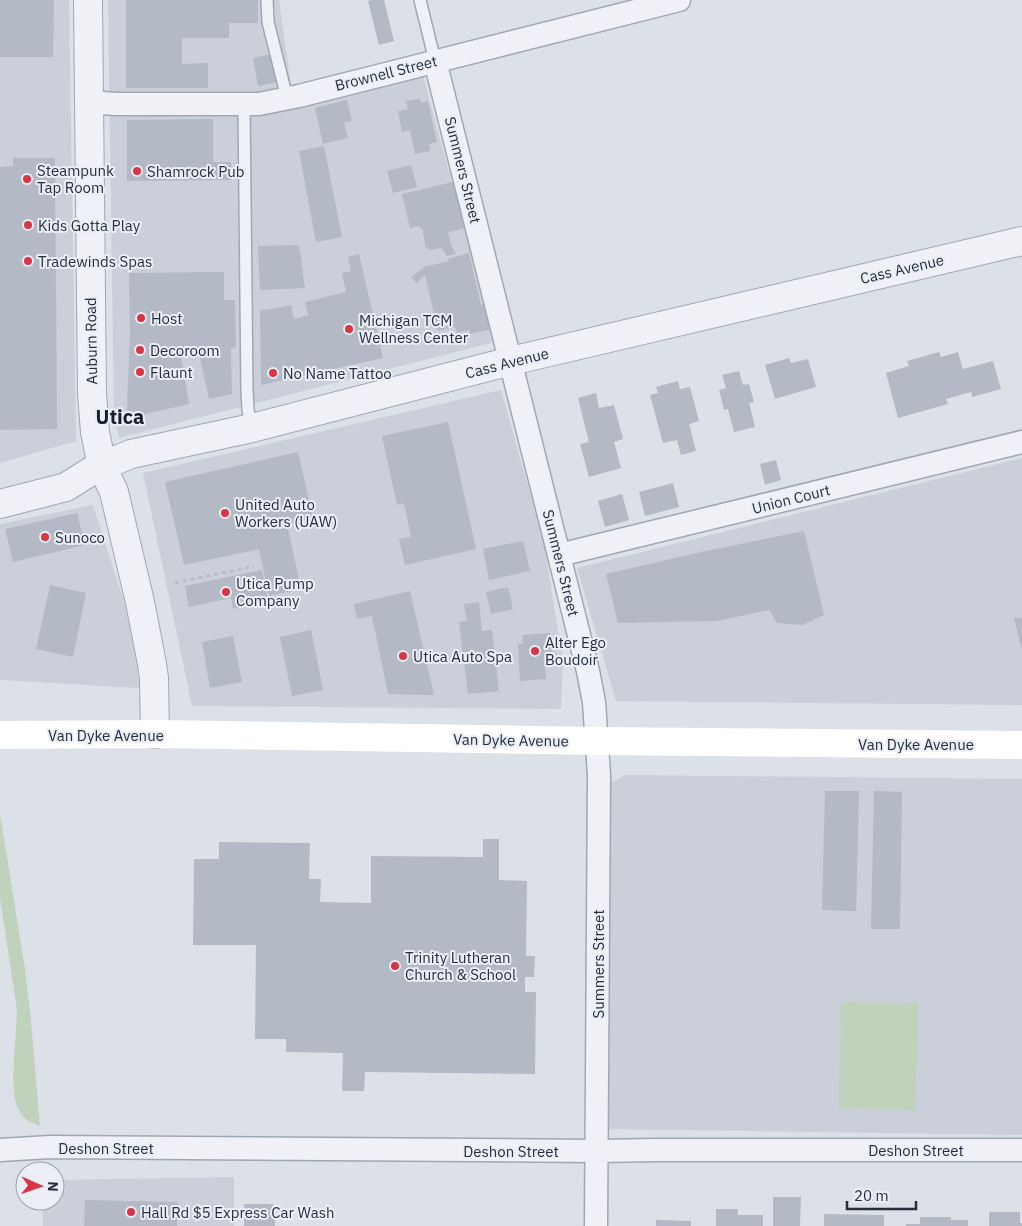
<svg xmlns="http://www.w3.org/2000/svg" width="1022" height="1226" viewBox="0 0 1022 1226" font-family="'IBM Plex Sans',sans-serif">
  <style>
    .built { fill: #cacfda }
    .green { fill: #c1d2bc }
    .building { fill: #b3b9c5 }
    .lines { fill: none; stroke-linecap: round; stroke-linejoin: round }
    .service-casing { stroke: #a1a7b1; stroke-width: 14 }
    .minor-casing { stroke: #a1a7b1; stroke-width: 25 }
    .tertiary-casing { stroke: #a1a7b1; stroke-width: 30 }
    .path { stroke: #babec6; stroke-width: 3; stroke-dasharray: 4 4; stroke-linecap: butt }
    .service { stroke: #eff1f6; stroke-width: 11 }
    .minor { stroke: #eff1f6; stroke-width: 22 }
    .tertiary { stroke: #eff1f6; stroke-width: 28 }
    .secondary { stroke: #fff; stroke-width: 28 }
    .poi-dot { fill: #d83646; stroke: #ebeff5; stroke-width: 2 }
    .labels { text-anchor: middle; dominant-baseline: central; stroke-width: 4; stroke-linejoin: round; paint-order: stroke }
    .street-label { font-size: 15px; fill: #252d3f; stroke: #ebeff5 }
    .poi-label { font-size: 15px; fill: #252d3f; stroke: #ebeff5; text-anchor: start }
    .district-label { font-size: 20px; font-weight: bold; fill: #171e2f; stroke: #ebeff5 }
  </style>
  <rect width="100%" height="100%" fill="#dce0e7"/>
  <path class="built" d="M 0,0 L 69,0 L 76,441 L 0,463 Z
    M 108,0 L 279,0 L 294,107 L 422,72 L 495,342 L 119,438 L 114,417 Z
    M 501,390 L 544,543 L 563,662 L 561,709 L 192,706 L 143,473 Z
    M 1022,458 L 1022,705 L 616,701 L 577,568 Z
    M 93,505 L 136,639 L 139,688 L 0,680 L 0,524 Z
    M 626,775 L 1022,779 L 1022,1135 L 599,1129 L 595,790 Z
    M 234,1177 L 234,1226 L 43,1226 L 43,1201 L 55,1201 L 55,1180 Z"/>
  <path class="green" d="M 0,814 L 25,969 L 31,1021 L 40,1126 L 30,1122 L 22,1116 L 16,1104 L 14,1093 L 13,1077 L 17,1011 L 0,898 Z
    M 841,1002 L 918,1003 L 916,1110 L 839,1108 Z"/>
  <path class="building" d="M 0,0 L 54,0 L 53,57 L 0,57 Z
    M 126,0 L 258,0 L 258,23 L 229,23 L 229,38 L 182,38 L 182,64 L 208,63 L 208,88 L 126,88 Z
    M 372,0 L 384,0 L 394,41 L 379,45 L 368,1 Z
    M 272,54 L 278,82 L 258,86 L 253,58 Z
    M 420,99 L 421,103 L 428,101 L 437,142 L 429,144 L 430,151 L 415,154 L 410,130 L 402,132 L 398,111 L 408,109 L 406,101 Z
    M 347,100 L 352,121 L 344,123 L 348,138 L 323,144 L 315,108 Z
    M 213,119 L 213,162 L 231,162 L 232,180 L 127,181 L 127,120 Z
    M 324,146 L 342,237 L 316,242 L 299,151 Z
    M 13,158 L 55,158 L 57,429 L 0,430 L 0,167 L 13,166 Z
    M 411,165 L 417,187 L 393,193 L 387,171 Z
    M 457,181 L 468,228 L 448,232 L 451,245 L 456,254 L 447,256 L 442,248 L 429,250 L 428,247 L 426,248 L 422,228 L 419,228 L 419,226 L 410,228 L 402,194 Z
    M 299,245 L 305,288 L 260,290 L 258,246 Z
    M 469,253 L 481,305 L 486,304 L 492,329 L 470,334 L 469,330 L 457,333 L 455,327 L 438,331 L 425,275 L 416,283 L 411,277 L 424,267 L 449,261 L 448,259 Z
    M 359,254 L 383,358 L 261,385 L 260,310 L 272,309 L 291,305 L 294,319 L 308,315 L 305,302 L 346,292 L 342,273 L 351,271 L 348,257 Z
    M 224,272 L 224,300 L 235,300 L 236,347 L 231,348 L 232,394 L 209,399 L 199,353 L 181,355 L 189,404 L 136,416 L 127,410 L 130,334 L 129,273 Z
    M 939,352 L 941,357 L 958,352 L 963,369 L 993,361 L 1001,389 L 972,397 L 971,392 L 946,399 L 948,404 L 898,418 L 886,373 L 909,366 L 907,361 Z
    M 789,358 L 791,363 L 808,359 L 816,387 L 775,399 L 765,365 Z
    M 739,371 L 743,385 L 749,384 L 754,402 L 749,403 L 755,427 L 734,432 L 728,409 L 724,410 L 719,390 L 726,388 L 722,375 Z
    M 678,381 L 680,389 L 690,387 L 699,421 L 689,424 L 696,451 L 681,455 L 677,440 L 663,443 L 650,395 L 658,393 L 656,387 Z
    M 596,393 L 599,408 L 614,405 L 623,439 L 614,442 L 621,468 L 589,477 L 580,444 L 589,442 L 578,398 Z
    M 448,422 L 476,549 L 405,565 L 399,539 L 411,537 L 404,503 L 397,505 L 382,436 Z
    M 298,452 L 313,518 L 287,524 L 301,589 L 269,596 L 259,549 L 184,565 L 165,482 Z
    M 776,460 L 781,480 L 765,485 L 760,464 Z
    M 673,483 L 679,507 L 645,516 L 639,492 Z
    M 622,494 L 629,520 L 605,527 L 598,501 Z
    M 77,513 L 85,545 L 13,562 L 5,529 Z
    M 804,531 L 824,615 L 802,625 L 777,623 L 769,610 L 717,621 L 618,623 L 606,574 L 701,552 Z
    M 523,541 L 530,571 L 489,580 L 483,549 Z
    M 262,570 L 268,601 L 233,609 L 231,598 L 189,607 L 185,586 Z
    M 50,585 L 86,593 L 73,657 L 36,649 Z
    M 508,587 L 513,609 L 491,614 L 486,592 Z
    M 410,591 L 434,695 L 388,694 L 372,616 L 357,619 L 354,604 Z
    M 479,602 L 482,631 L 492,630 L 499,691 L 468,694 L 459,622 L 467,621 L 464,604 Z
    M 1014,618 L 1022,618 L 1022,647 L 1021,647 Z
    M 311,630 L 323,690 L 292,696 L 280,637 Z
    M 550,633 L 552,662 L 545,662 L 546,679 L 520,681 L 518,644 L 523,644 L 522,635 Z
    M 233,636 L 242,682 L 210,688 L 202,642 Z
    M 825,791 L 859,791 L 856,911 L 822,910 Z
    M 874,791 L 902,792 L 900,929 L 871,929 Z
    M 483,839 L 499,839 L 499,880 L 527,881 L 526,956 L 535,956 L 534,977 L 525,977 L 525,992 L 536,992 L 535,1074 L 365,1072 L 364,1091 L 342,1091 L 343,1053 L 286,1052 L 286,1039 L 255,1039 L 256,945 L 193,945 L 194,859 L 219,859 L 219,842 L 310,843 L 309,879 L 321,879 L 320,902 L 371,903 L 371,856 L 483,857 Z
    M 773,1197 L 801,1197 L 800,1226 L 773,1226 Z
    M 85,1200 L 178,1202 L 177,1226 L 84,1226 Z
    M 244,1204 L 273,1204 L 273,1218 L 275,1218 L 275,1226 L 244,1226 Z
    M 716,1209 L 738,1209 L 738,1215 L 763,1215 L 763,1226 L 716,1226 Z
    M 989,1212 L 1020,1212 L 1020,1223 L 1022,1223 L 1022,1226 L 989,1226 Z
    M 824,1214 L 884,1215 L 884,1226 L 824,1226 Z
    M 920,1217 L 951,1217 L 951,1220 L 968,1220 L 968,1226 L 906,1226 L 906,1224 L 920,1224 Z
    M 656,1220 L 691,1221 L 691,1226 L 656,1226 Z"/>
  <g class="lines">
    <g class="service-casing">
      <path id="service" d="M 267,0 L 268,22 L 287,98
        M 420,0 L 435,61
        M 244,104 L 247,391 L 248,410 L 252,428"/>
    </g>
    <g class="minor-casing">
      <path id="minor" d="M 435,61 L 588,671 L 594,702 L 599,775 L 596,1226
        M 89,102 L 116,104 L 259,104 L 299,96 L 679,0
        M 559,555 L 1022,442
        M 0,1150 L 50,1147 L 596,1151 L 657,1150 L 1022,1150"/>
    </g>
    <g class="tertiary-casing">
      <path id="tertiary" d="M 88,0 L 92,394 L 95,432 L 102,466 L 114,492 L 140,602 L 152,664 L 154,678 L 155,734
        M 0,504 L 66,487 L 93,470 L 131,454 L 252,428 L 511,361 L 1022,241"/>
    </g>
    <path class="path" d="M 175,583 L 254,566
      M 552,658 L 561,657"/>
    <use href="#service" class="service"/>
    <use href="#minor" class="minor"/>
    <use href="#tertiary" class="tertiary"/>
    <path class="secondary" d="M 0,735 L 155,734 L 597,741 L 1022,745"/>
  </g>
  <g class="poi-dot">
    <circle cx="137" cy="171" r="5"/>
    <circle cx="27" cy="179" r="5"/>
    <circle cx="28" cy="225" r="5"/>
    <circle cx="28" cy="261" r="5"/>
    <circle cx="141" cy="318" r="5"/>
    <circle cx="349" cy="329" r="5"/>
    <circle cx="140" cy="350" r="5"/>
    <circle cx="140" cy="372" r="5"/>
    <circle cx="273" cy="373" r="5"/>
    <circle cx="225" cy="513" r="5"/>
    <circle cx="45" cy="537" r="5"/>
    <circle cx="226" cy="592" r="5"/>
    <circle cx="535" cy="651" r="5"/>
    <circle cx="403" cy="656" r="5"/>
    <circle cx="395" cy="966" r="5"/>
    <circle cx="131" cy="1212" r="5"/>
  </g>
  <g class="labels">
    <g class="street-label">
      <text transform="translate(386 73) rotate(-14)">Brownell Street</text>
      <text transform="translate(463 170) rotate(76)">Summers Street</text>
      <text transform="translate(902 269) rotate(-13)">Cass Avenue</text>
      <text transform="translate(91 341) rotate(-91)">Auburn Road</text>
      <text transform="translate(507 363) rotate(-14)">Cass Avenue</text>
      <text transform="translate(791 499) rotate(-14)">Union Court</text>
      <text transform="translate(561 563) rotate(76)">Summers Street</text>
      <text x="106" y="735">Van Dyke Avenue</text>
      <text transform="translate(511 740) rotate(1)">Van Dyke Avenue</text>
      <text x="916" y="744">Van Dyke Avenue</text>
      <text transform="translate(598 964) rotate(-90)">Summers Street</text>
      <text x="106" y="1148">Deshon Street</text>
      <text x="916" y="1150">Deshon Street</text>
      <text x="511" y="1151">Deshon Street</text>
    </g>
    <g class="poi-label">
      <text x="37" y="170">Steampunk<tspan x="37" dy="17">Tap Room</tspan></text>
      <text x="147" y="171">Shamrock Pub</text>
      <text x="38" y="225">Kids Gotta Play</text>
      <text x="38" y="261">Tradewinds Spas</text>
      <text x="151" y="318">Host</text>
      <text x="359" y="320">Michigan TCM<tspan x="359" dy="17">Wellness Center</tspan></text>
      <text x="150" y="350">Decoroom</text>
      <text x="150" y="372">Flaunt</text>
      <text x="283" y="373">No Name Tattoo</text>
      <text x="235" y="504">United Auto<tspan x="235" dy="17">Workers (UAW)</tspan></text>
      <text x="55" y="537">Sunoco</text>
      <text x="236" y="583">Utica Pump<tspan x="236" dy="17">Company</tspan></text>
      <text x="545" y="642">Alter Ego<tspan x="545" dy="17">Boudoir</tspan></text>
      <text x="413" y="656">Utica Auto Spa</text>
      <text x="405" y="957">Trinity Lutheran<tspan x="405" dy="17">Church &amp; School</tspan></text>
      <text x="141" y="1212">Hall Rd $5 Express Car Wash</text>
    </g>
    <g class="district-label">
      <text x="120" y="416">Utica</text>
    </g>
  </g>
  <g transform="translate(40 1186) rotate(92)"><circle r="24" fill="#ebeff5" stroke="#9ca1ac"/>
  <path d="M0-4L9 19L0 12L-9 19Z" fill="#d83646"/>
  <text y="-8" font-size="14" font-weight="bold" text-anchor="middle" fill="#252d3f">N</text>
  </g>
  <path d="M847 1201v8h69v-8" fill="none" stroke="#252d3f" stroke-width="2.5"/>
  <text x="854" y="1201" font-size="15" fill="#252d3f" stroke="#ebeff5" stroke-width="4" paint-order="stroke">20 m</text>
</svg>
